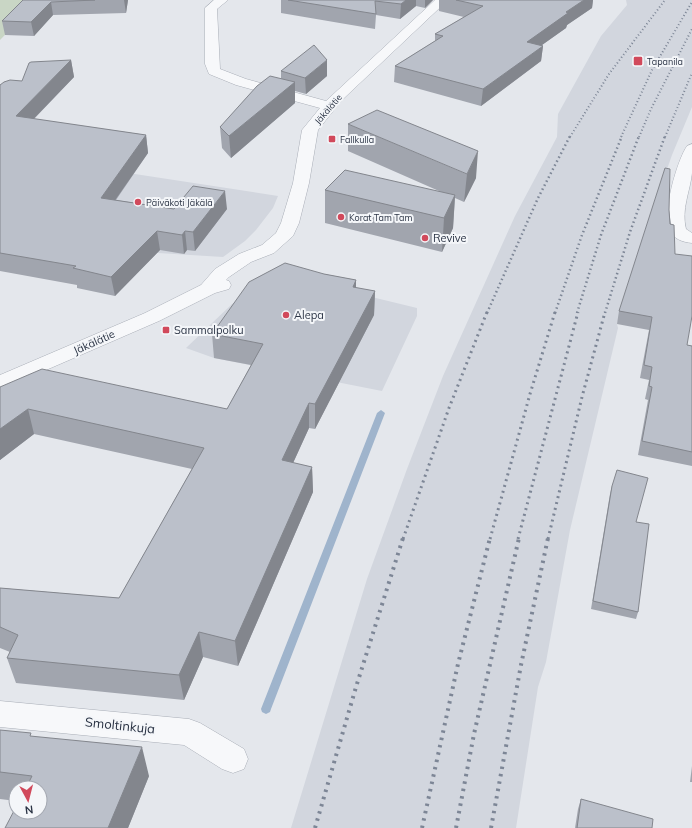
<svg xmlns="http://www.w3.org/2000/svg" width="692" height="828" viewBox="0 0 692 828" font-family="Mulish,sans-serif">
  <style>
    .built { fill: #d2d6de }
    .green { fill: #c9d6c5 }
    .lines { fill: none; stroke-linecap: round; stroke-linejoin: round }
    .stream { fill: #9fb4cc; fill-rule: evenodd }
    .street-casing { stroke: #a9aeb7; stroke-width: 1 }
    .street { fill: #f7f8fa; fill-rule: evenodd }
    .rail-far3 { stroke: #7d8696; stroke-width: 2; stroke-dasharray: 1 2.5; stroke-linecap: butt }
    .rail-far2 { stroke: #7d8696; stroke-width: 2.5; stroke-dasharray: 1.5 3; stroke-linecap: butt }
    .rail-far1 { stroke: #7d8696; stroke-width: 3; stroke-dasharray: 2 4; stroke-linecap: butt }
    .rail { stroke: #7d8696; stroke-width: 4; stroke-dasharray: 2.5 5; stroke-linecap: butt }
    .wall { fill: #a1a5ae }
    .shaded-wall { fill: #83868d }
    .building { fill: #bbc0ca; stroke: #83868d }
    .poi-dot { fill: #d1495b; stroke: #f4f6f9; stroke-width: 1.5 }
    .labels { text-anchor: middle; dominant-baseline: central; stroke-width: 4; stroke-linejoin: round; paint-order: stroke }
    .far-poi-label { font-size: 9px; fill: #2b3445; stroke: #f4f6f9; text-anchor: start }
    .far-street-label { font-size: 9px; fill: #2b3445; stroke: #f4f6f9 }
    .poi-label { font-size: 11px; fill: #2b3445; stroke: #f4f6f9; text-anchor: start }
    .street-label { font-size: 11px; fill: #2b3445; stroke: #f4f6f9 }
    .near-street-label { font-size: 13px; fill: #2b3445; stroke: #f4f6f9 }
  </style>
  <rect width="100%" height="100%" fill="#e4e7ec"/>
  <path class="built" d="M 626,0 L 692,0 L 692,107 L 672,155 L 653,209 L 617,324 L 618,328 L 570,530 L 546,662 L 538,687 L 516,828 L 291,828 L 367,579 L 407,469 L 443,376 L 515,216 L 557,137 L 558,114 L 601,36 L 627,5 Z
    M 0,153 L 89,167 L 278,196 L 273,208 L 256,230 L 245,241 L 223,257 L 158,253 L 36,232 Z
    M 281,275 L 417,308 L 417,316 L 382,391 L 214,358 L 186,348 L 232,304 Z"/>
  <path class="green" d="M 0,0 L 39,0 L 0,40 Z"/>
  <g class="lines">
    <path class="stream" d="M 381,410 L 385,413 L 271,709 L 270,712 L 266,714 L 262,712 L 261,709 L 377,413 Z"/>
    <g class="street-casing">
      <path id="street" d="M 214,0 L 228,0 L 217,9 L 220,69 L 246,79 L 326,101 L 435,0 L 448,0 L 341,101 L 318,130 L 309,183 L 299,223 L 293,236 L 274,253 L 251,262 L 229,277 L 226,280 L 229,281 L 231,285 L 229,289 L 215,293 L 159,321 L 0,390 L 0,375 L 145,313 L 201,285 L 215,269 L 239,254 L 262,245 L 276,233 L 281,223 L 293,183 L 302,130 L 320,108 L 236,85 L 209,74 L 205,64 L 205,8 Z
        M 692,144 C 692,154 692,164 692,173 C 690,192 681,209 686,229 L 692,233 L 692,243 C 682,242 674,239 669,230 C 662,214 677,160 687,146 Z
        M 0,701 L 189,719 L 200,723 L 244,749 L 248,759 L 244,769 L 233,773 L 222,769 L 184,745 L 0,727 Z"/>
    </g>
    <use href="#street" class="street"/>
    <path class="rail-far3" d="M 570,137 L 609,74 L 665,0
      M 621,137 L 652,70 L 692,2
      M 639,137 L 651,109 L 692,29
      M 665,137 L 692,73"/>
    <path class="rail-far2" d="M 487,313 L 538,198 L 570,136
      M 555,313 L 582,235 L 622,136
      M 577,313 L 601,235 L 639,136
      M 605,313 L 630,232 L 665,136"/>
    <path class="rail-far1" d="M 403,539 L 449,408 L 487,312
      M 490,539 L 530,394 L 555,312
      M 518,539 L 578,312
      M 548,539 L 582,397 L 605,312"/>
    <path class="rail" d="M 315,828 L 356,687 L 403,538
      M 422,828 L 458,664 L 490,538
      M 456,828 L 474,734 L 519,538
      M 491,828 L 521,665 L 548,538"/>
  </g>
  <path class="wall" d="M 23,0 L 128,0 L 126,13 L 53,15 L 34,36 L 5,35 L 2,21 Z
    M 281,0 L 433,0 L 425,8 L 416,6 L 400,19 L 376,15 L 375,29 L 281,13 Z
    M 439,0 L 593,0 L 592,8 L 567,25 L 566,28 L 542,45 L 543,46 L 541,61 L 481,106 L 394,82 L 395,66 L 435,41 L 435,34 L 464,17 L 439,11 Z
    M 71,60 L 74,77 L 34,119 L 146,135 L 148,153 L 116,200 L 174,209 L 227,209 L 195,251 L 187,250 L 184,254 L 160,250 L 115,296 L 77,288 L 77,285 L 0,271 L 0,85 L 22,81 Z
    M 281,71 L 327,76 L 306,94 L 295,91 L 295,103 L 231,158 L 222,148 L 220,127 L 281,79 Z
    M 348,124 L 476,178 L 464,202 L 455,198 L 453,228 L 442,252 L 325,223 L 325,190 L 439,191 L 348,151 Z
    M 669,210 L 687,345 L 692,346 L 692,466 L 638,455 L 648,400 L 645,399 L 649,380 L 640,378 L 649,330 L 617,324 L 619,311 Z
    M 324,274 L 356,280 L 356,288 L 375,291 L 374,315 L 315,429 L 309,428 L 293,463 L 312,467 L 313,492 L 238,666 L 203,657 L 184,700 L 16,683 L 7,658 L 10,652 L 0,648 L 0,588 L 119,598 L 192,469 L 34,434 L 0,460 L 0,387 L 227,409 L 251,365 L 214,358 L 212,334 Z
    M 612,486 L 636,522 L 638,612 L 636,619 L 591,609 L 610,494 Z
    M 0,730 L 32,737 L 149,776 L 128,828 L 5,828 L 40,788 L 16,788 L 16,801 L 0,799 Z
    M 692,766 L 692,782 L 690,782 Z
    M 581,799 L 652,828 L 575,828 L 578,809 Z"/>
  <path class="shaded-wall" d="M 124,0 L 128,0 L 126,13 Z
    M 406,0 L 416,0 L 416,6 L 400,19 L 401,4 Z
    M 425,0 L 433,0 L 425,8 Z
    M 584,0 L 593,0 L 592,8 L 567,25 L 566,28 L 525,57 L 527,42 L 566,12 Z
    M 51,2 L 53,15 L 34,36 L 31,22 Z
    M 543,46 L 541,61 L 481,106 L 483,89 Z
    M 71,60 L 74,77 L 20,133 L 16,116 Z
    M 327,60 L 327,76 L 306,94 L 305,78 Z
    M 295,82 L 295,103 L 231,158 L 229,136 Z
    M 146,135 L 148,153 L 104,216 L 101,198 Z
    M 478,151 L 476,178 L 464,202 L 467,174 Z
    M 225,191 L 227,209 L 195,251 L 193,232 Z
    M 455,195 L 453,228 L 442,252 L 444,218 Z
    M 157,231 L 160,250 L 115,296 L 111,277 Z
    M 185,231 L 187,250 L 184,254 L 182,235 Z
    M 356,280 L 356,303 L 353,287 Z
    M 375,291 L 374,315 L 315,429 L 315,404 Z
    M 309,403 L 309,428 L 283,485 L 282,460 Z
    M 28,409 L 34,434 L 0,460 L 0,429 Z
    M 312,467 L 313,492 L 238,666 L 235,641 Z
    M 199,632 L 203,657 L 184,700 L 179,675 Z
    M 142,747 L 149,776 L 128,828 L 108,828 Z"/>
  <path class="building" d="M 23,0 L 95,0 L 51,2 L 31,22 L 2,21 Z
    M 288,0 L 406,0 L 401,4 L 375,1 L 376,14 Z
    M 456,0 L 584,0 L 566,12 L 568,13 L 527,42 L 543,46 L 483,89 L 395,66 L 443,36 L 435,34 L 483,6 Z
    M 314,45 L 327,60 L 305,78 L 281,71 Z
    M 71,60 L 16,116 L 146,135 L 101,198 L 174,209 L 193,186 L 225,191 L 193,232 L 185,231 L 182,235 L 157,231 L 111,277 L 73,268 L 76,266 L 0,253 L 0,85 L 4,82 L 10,80 L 22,81 L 29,63 L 31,62 Z
    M 270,76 L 295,82 L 229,136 L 220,127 L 257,86 Z
    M 377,110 L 478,151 L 467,174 L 348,124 Z
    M 665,168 L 670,169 L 669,210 L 670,224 L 674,225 L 675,254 L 692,256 L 692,316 L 687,345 L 692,346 L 692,452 L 642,441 L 652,387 L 649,386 L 652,367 L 644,365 L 652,317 L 619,311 Z
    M 345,170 L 455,195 L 444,218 L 325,190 Z
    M 285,263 L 324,274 L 356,280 L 353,287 L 375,291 L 315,404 L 309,403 L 282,460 L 312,467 L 235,641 L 199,632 L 179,675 L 7,658 L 18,635 L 0,627 L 0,588 L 119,598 L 204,448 L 28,409 L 0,429 L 0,387 L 42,369 L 227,409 L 263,344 L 212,334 L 249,282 Z
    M 617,470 L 648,478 L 636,522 L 649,524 L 638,612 L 593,601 L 612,486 Z
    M 0,730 L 31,733 L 30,736 L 142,747 L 108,828 L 5,828 L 16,807 L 16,812 L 40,812 L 40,788 L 26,788 L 32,776 L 0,772 Z
    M 581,799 L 653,819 L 652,828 L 577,828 Z"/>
  <g class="poi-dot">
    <rect x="633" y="56" width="10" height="10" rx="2"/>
    <rect x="328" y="135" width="8" height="8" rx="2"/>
    <circle cx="138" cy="202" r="4"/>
    <circle cx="341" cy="217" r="4"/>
    <circle cx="425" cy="238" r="4"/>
    <circle cx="286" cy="315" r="4"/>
    <rect x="162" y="326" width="8" height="8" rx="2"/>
  </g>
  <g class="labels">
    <g class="far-poi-label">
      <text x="647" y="61">Tapanila</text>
      <text x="340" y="139">Fallkulla</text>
      <text x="146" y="202">Päiväkoti Jäkälä</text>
      <text x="349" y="217">Korat Tam Tam</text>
    </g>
    <g class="far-street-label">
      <text transform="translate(328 109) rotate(-49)">Jäkälätie</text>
    </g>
    <g class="poi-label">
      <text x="433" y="238">Revive</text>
      <text x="294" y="315">Alepa</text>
      <text x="174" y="330">Sammalpolku</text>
    </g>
    <g class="street-label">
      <text transform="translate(94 342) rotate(-24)">Jäkälätie</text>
    </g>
    <g class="near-street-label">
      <text transform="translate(120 725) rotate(6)">Smoltinkuja</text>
    </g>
  </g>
  <g transform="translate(28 800) rotate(173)"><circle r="19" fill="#f4f6f9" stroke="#a4a8b1"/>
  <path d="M0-3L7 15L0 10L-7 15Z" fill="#d1495b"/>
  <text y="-6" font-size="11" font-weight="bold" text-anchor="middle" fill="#2b3445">N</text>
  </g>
</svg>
